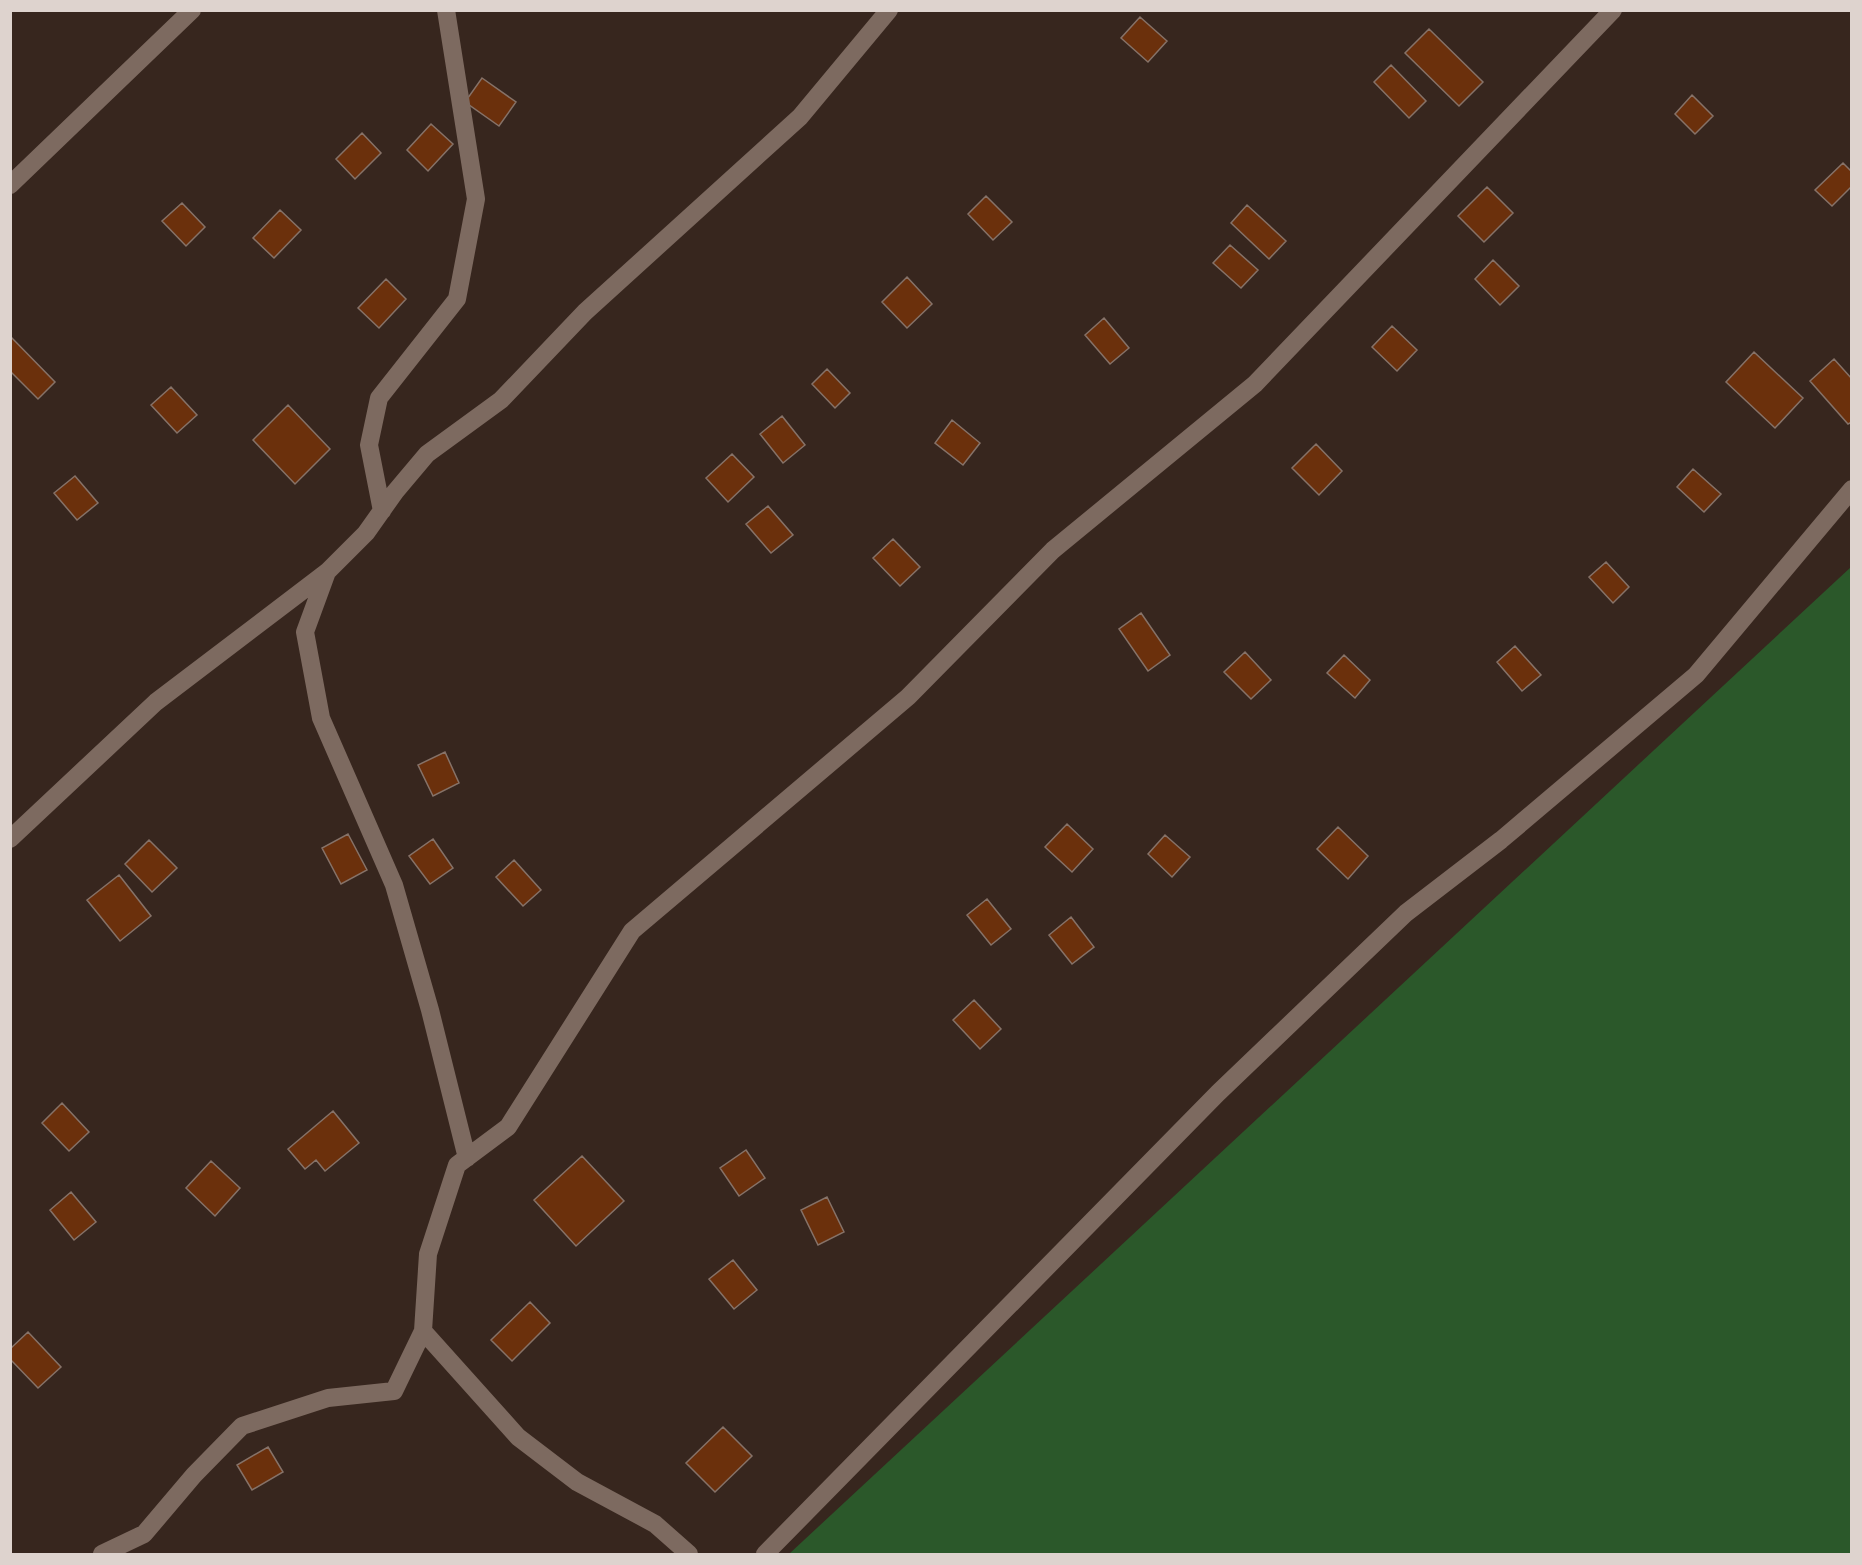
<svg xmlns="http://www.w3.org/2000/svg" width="1862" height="1565" font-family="Roboto,sans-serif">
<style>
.green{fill:#2b582a}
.building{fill:#6b300c;stroke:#867268;stroke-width:1.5}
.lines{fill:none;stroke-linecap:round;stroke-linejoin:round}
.minor{stroke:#7d6a60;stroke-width:18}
</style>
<rect width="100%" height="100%" fill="#37261e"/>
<path class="green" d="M1851,567V1554H789Z"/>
<path class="building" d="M1140,17L1167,41L1148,62L1121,38Z
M1429,29L1483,82L1459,106L1405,53Z
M1391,65L1426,101L1409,118L1374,82Z
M482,78L516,102L499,126L465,102Z
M1692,95L1713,116L1695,134L1675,114Z
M431,124L453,144L428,171L407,150Z
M362,133L381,153L355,179L336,159Z
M1843,163L1852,172V186L1832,206L1815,190Z
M1487,187L1513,213L1484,242L1458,216Z
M986,196L1012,222L993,240L968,214Z
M182,203L205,227L186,246L162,221Z
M1247,205L1286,241L1269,259L1231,223Z
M280,210L301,230L274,258L253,238Z
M1230,245L1258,270L1241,288L1213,263Z
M1493,260L1519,286L1500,305L1475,279Z
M907,277L932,304L907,328L882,302Z
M386,279L406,299L379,328L358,308Z
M1104,318L1129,348L1110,364L1085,335Z
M1392,326L1417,350L1397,371L1372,347Z
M10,336L55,382L38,399L10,371Z
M1754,352L1803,398L1775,428L1726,382Z
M1834,359L1852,379V422L1848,424L1810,381Z
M827,369L850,393L835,408L812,384Z
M171,387L197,415L177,433L151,405Z
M288,405L330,449L295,484L253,440Z
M782,416L805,445L783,463L760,434Z
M952,420L980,443L963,465L935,443Z
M1316,444L1342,471L1319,495L1292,468Z
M732,454L754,477L728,502L706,478Z
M1693,469L1721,494L1704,512L1677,487Z
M75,476L98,503L77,520L54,493Z
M768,506L793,535L771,553L746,524Z
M893,539L920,567L900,586L873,558Z
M1606,562L1629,587L1613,603L1589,577Z
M1141,613L1170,655L1148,671L1119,629Z
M1515,646L1541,675L1522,691L1497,662Z
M1245,652L1271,680L1251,699L1224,672Z
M1344,655L1370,680L1355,698L1327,673Z
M445,752L459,783L433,796L418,765Z
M1067,824L1093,849L1072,872L1045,847Z
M1338,827L1368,856L1348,879L1317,849Z
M348,834L367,870L341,884L322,848Z
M1165,835L1190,857L1172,877L1148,854Z
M433,839L453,868L430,884L409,856Z
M149,840L177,868L152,892L125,864Z
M514,860L541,890L523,906L496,877Z
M119,875L151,916L120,941L87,900Z
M987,899L1011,929L991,945L967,915Z
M1071,917L1094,947L1072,964L1049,935Z
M974,1000L1001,1029L980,1049L953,1020Z
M62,1103L89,1132L69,1151L42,1123Z
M333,1111L359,1143L325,1171L316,1160L305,1169L288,1149Z
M746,1150L765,1178L739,1196L720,1168Z
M582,1156L624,1201L576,1246L534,1200Z
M211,1161L240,1188L215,1216L186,1188Z
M71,1192L96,1222L74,1240L50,1210Z
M827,1197L844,1232L818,1245L801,1210Z
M733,1260L757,1290L734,1309L709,1279Z
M530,1302L550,1323L512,1361L491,1340Z
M28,1332L61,1367L38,1388L10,1359V1349Z
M723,1427L752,1456L715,1492L686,1463Z
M268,1447L283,1472L252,1490L237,1465Z"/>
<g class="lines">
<path class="minor" d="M10,185L192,10
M382,511L369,445L379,398L457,299L476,199L446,10
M327,572L305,632L321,718L394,885L430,1010L467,1158
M10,839L156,702L327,572L366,533L395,492L427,454L501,400L585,312L800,117L889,10
M423,1331L518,1437L577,1482L655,1524L689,1554
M102,1554L144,1534L194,1475L242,1426L328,1398L394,1391L423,1331L428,1254L457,1165L508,1127L632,931L908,697L1053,550L1255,384L1613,10
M765,1554L1218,1093L1406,913L1501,840L1696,675L1852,489"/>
</g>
<rect width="1862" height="1565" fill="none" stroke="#ded3ce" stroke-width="24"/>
</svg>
